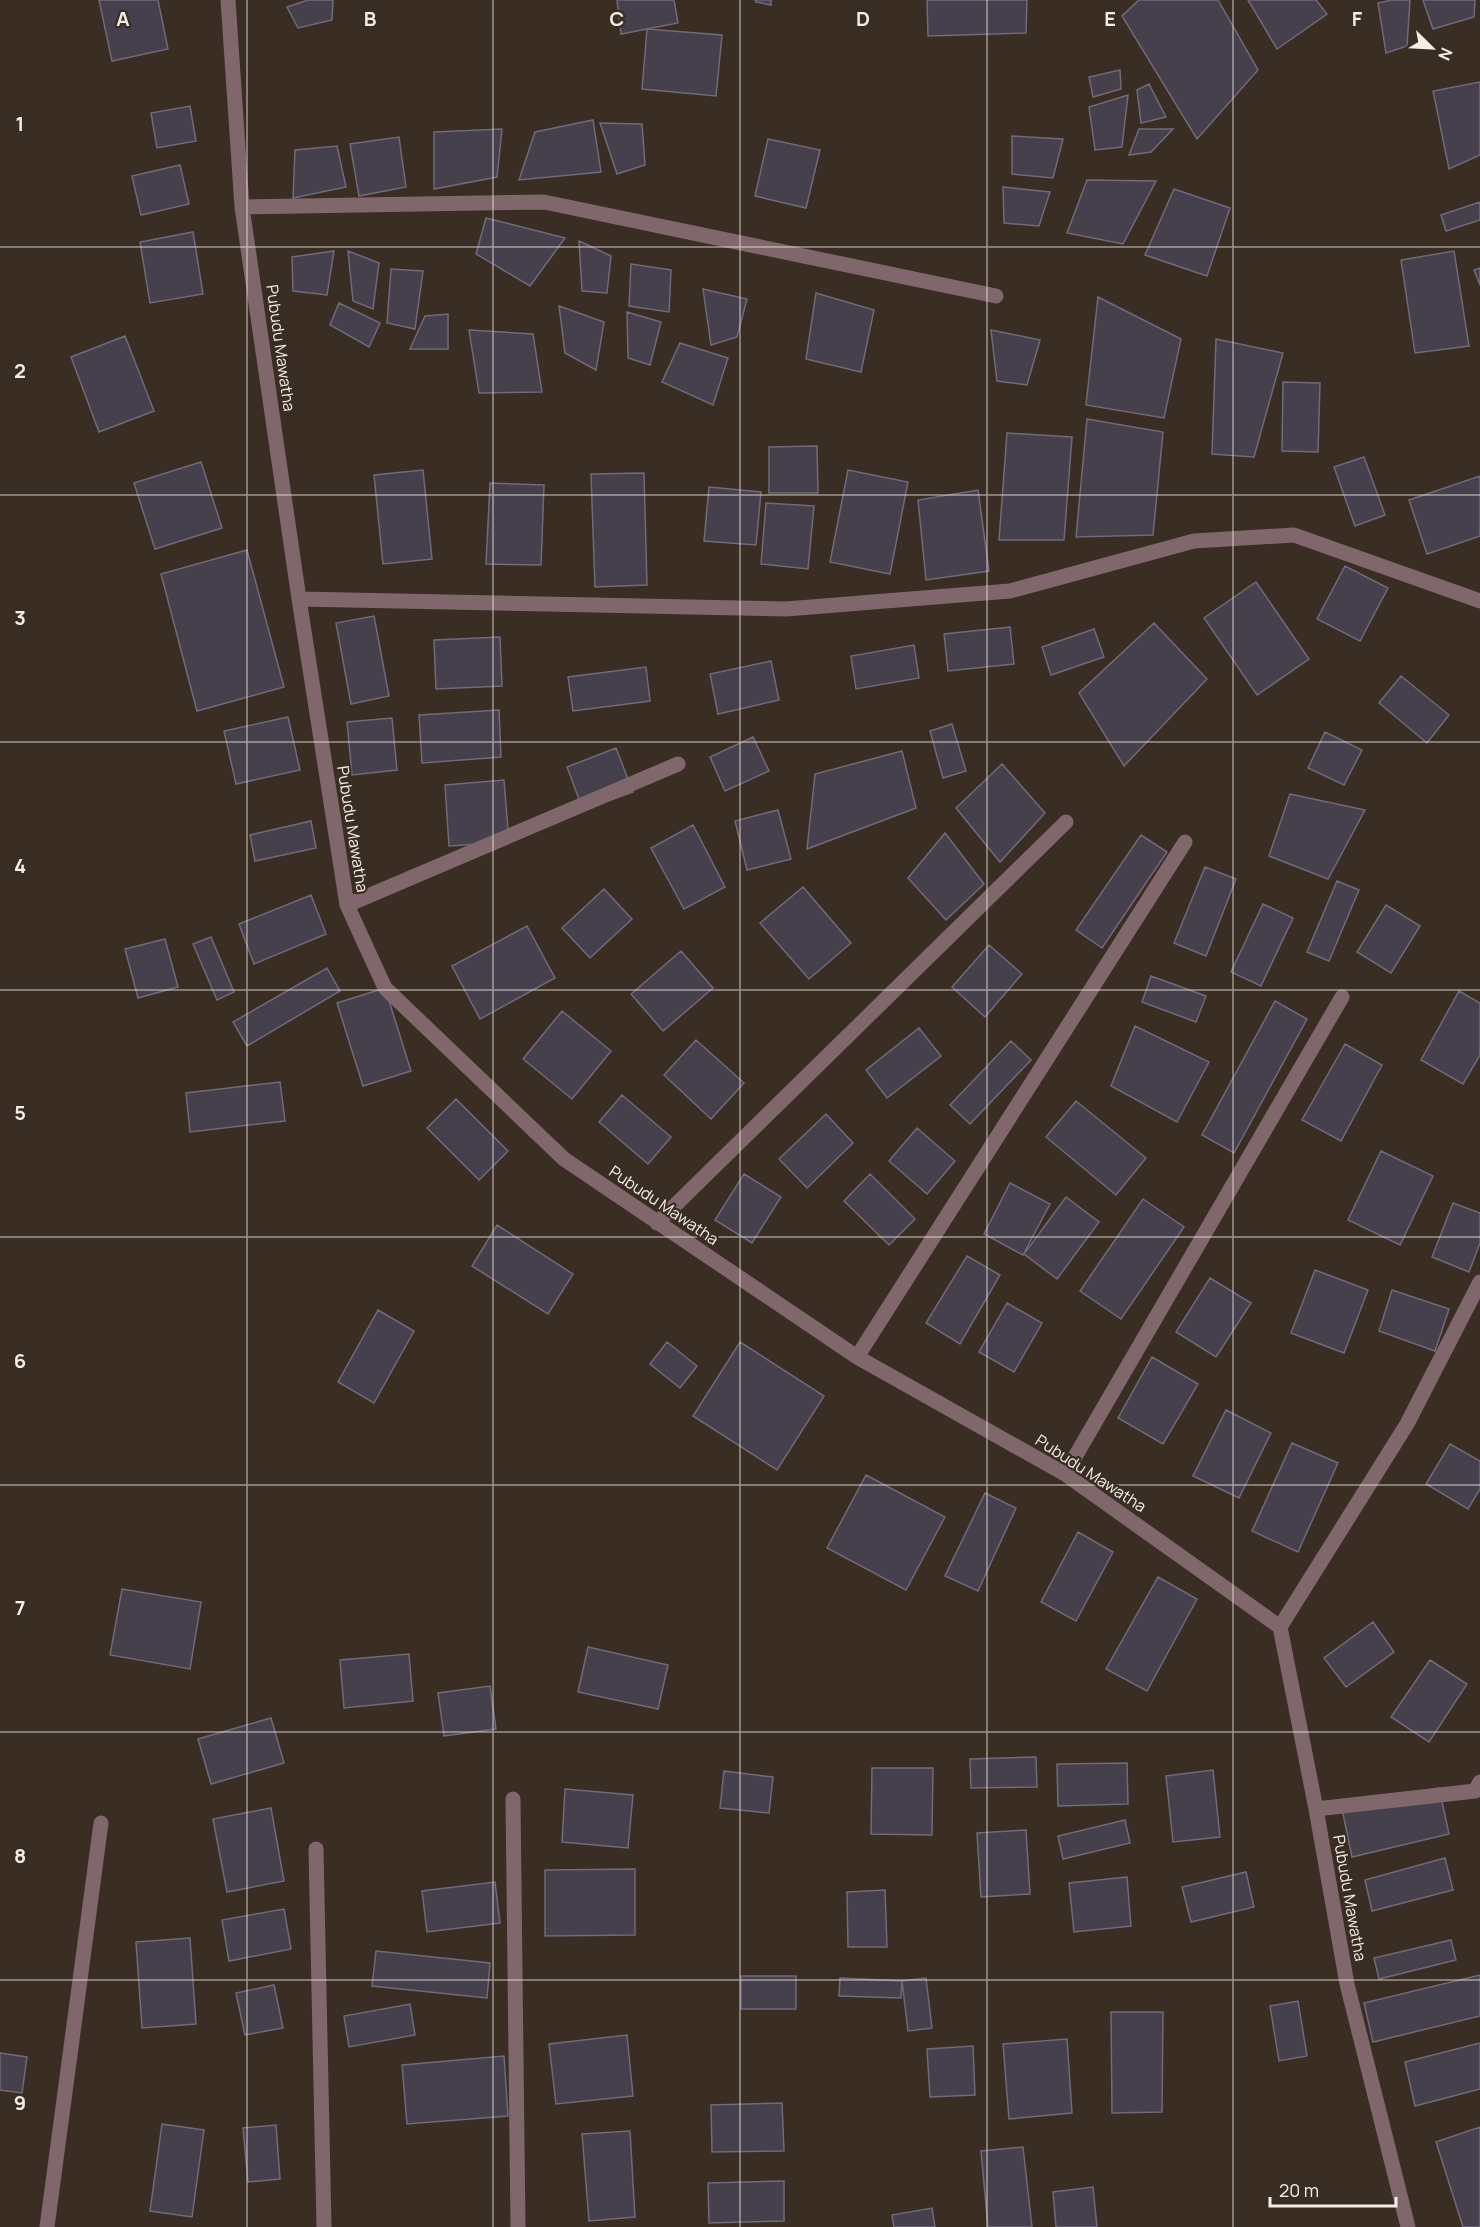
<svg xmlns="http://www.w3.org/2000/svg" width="1480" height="2227" font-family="Manrope,sans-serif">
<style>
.building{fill:#463f4c;stroke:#726a79;stroke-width:1.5}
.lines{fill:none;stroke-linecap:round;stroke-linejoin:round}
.street{stroke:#7f676b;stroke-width:15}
.grid{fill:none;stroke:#f5ede7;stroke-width:1.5;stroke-opacity:0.55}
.labels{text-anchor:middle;stroke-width:4.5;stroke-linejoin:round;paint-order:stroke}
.street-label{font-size:16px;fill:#f5ede7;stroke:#392d24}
.grid-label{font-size:20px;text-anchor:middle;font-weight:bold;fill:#f5ede7;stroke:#392d24;stroke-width:4.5;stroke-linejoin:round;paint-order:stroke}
</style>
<rect width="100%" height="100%" fill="#392d24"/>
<path class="building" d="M99,0H158L168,49L112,61Z
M308,0H333L332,20L298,28L287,7Z
M617,0H674L678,23L621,34Z
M755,0H771V5L756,2Z
M927,0H1027L1026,33L928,36Z
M1139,0H1218L1258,70L1197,139L1122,16Z
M1248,0H1316L1327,14L1277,49Z
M1392,0H1410L1407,46L1386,53L1378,3Z
M1423,0H1475L1474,17L1433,29Z
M647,29L722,35L716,96L642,89Z
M1120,70L1121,89L1093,97L1089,77Z
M1480,82V155L1449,169L1433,91Z
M1149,84L1166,117L1141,123L1137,90Z
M1128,95L1122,147L1095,150L1089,107Z
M190,106L196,141L157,148L151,113Z
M593,120L601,172L519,180L535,132Z
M600,123L642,124L645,165L617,174Z
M502,129L497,177L434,189V132Z
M1139,129H1173L1151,152L1129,155Z
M1012,136L1063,139L1053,178L1012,174Z
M399,137L406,187L359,196L350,144Z
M768,139L820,150L806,208L755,196Z
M337,146L346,187L293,198L295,150Z
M180,165L189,204L141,215L132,176Z
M1087,180L1156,181L1123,244L1067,233Z
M1003,187L1050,192L1039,226L1004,223Z
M1174,189L1230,208L1207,276L1145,255Z
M1480,202V220L1446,231L1441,215Z
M486,218L565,238L530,286L476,254Z
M193,232L203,294L150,303L140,242Z
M579,241L611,256L607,293L582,291Z
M334,251L327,295L293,291L292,257Z
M348,251L379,263L373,309L353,301Z
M1454,251L1469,346L1415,353L1401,260Z
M631,264L671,270L669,312L629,306Z
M1480,268V285L1474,270Z
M391,269L423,271L415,329L387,323Z
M703,289L747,299L737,337L711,345Z
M816,293L874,310L861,372L806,359Z
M1098,297L1181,339L1164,418L1086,405Z
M339,303L380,323L369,347L330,325Z
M559,306L604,322L596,370L565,353Z
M627,312L661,322L650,365L628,358Z
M448,314V349H410L425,316Z
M469,330L533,334L542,392L479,393Z
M991,330L1040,340L1027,385L997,381Z
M125,336L154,411L99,432L71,357Z
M1216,339L1283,353L1254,457L1212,454Z
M680,343L728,358L713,405L662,382Z
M1283,382L1320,383L1318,452L1282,451Z
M1087,419L1163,432L1153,535L1076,537Z
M1007,433L1072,437L1064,540H999Z
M817,446L818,493H769V447Z
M1364,457L1385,515L1355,526L1334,467Z
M201,462L222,528L155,549L134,483Z
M423,470L432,559L383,564L374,475Z
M848,470L908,482L890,574L830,562Z
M644,473L647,585L595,587L591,474Z
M1480,476V536L1427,554L1409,500Z
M490,483L544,485L541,565L486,564Z
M709,487L761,492L756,545L704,541Z
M978,490L989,571L926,580L918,500Z
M766,503L814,506L808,569L761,564Z
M247,550L284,687L197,711L161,574Z
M1345,566L1388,588L1360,641L1317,619Z
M1256,582L1309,659L1257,695L1204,618Z
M374,616L389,696L351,704L336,623Z
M1154,623L1207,679L1124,766L1079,693Z
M1010,627L1014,664L948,671L944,634Z
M1094,629L1104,657L1051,675L1042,647Z
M500,637L502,686L436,689L434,640Z
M914,645L919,678L856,689L851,656Z
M771,661L779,700L718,714L710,674Z
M646,667L650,701L573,711L568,677Z
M1401,676L1449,715L1427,743L1379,703Z
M499,710L501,757L422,763L419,715Z
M288,717L300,770L236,784L224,731Z
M392,718L397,770L352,775L347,722Z
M952,724L966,771L943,778L930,731Z
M1325,732L1362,750L1344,785L1308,768Z
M753,737L769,771L725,791L710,757Z
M616,748L633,792L583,810L567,767Z
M902,751L916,808L807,849L815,774Z
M1002,764L1045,813L1000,862L956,808Z
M504,780L509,842L449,846L445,785Z
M1290,794L1365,810L1328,879L1269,856Z
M778,810L791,859L747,870L735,821Z
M311,821L316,848L255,861L250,835Z
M693,825L725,887L684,909L651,848Z
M945,833L984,884L946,920L908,878Z
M1141,835L1167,852L1102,948L1076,930Z
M1205,867L1236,879L1206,956L1174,943Z
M1337,881L1359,890L1329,961L1307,952Z
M803,887L851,943L809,979L760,923Z
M604,889L632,919L590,958L562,928Z
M311,895L326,934L254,964L239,924Z
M1263,904L1293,918L1261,986L1231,972Z
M1386,905L1420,926L1391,973L1357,952Z
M527,926L555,978L480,1019L452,966Z
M211,937L234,992L217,1000L193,944Z
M165,939L178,987L138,998L125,949Z
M989,945L1022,974L985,1017L952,987Z
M681,951L713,988L663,1031L631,994Z
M327,968L340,991L247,1046L233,1022Z
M1151,976L1206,996L1196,1022L1142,1002Z
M385,988L411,1071L363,1086L337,1003Z
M1459,991L1480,1003V1055L1463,1084L1421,1060Z
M1275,1001L1307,1019L1234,1153L1202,1135Z
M562,1011L611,1051L572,1099L523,1059Z
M1135,1026L1209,1062L1177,1122L1111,1086Z
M919,1028L941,1056L887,1098L866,1070Z
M696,1040L744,1083L711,1119L664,1075Z
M1011,1041L1031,1060L970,1124L950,1105Z
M1345,1044L1382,1065L1341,1141L1302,1120Z
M280,1082L285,1121L190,1132L186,1093Z
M622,1095L671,1137L648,1164L599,1122Z
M456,1099L508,1151L479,1180L427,1128Z
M1076,1101L1146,1158L1116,1195L1046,1137Z
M826,1114L853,1143L807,1188L779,1159Z
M917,1128L955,1161L927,1194L889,1161Z
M1381,1151L1433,1176L1400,1245L1348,1220Z
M744,1174L781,1197L752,1243L715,1220Z
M870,1174L915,1219L889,1245L844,1201Z
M1010,1183L1050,1204L1023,1255L984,1234Z
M1066,1197L1099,1222L1057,1279L1024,1254Z
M1143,1199L1184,1227L1121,1319L1080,1291Z
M1453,1203L1480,1213V1243L1469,1272L1432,1257Z
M497,1225L573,1274L548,1314L472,1266Z
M967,1256L1000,1275L960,1344L926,1323Z
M1315,1270L1368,1290L1344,1353L1291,1333Z
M1210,1278L1251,1303L1216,1357L1176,1332Z
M1392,1290L1449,1309L1435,1351L1379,1331Z
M1007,1303L1042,1323L1014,1372L979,1352Z
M378,1310L414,1331L374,1403L338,1382Z
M667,1342L697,1366L680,1388L650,1364Z
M740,1342L824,1396L777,1470L693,1416Z
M1152,1357L1198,1384L1163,1444L1118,1418Z
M1226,1410L1271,1433L1239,1498L1193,1476Z
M1292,1443L1338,1463L1298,1552L1252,1531Z
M1450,1444L1480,1461V1489L1468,1509L1426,1484Z
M866,1475L945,1517L906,1590L827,1548Z
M985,1493L1016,1508L978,1591L945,1576Z
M1078,1532L1113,1552L1076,1621L1041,1602Z
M1158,1577L1197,1599L1147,1691L1106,1669Z
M122,1589L201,1602L190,1669L110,1655Z
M1373,1622L1394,1652L1346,1687L1324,1658Z
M588,1647L668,1665L658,1709L578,1692Z
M409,1654L413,1701L344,1708L340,1660Z
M1430,1660L1467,1684L1429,1742L1391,1717Z
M490,1686L496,1729L444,1736L438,1693Z
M271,1718L284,1763L211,1784L198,1739Z
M1036,1757L1037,1787L971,1788L970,1759Z
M1127,1763L1128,1804L1058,1806L1057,1764Z
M872,1768H933L932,1835L871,1834Z
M1213,1770L1220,1837L1173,1842L1166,1776Z
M724,1771L773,1777L769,1813L720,1808Z
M1439,1788L1449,1834L1352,1857L1342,1809Z
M565,1789L633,1795L628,1848L562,1842Z
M271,1808L284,1881L227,1892L213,1819Z
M1125,1820L1130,1843L1063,1859L1058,1836Z
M1026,1830L1030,1894L981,1897L977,1833Z
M1445,1858L1453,1890L1372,1911L1365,1880Z
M635,1869V1935L545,1936V1870Z
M1246,1872L1254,1907L1191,1922L1182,1887Z
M1127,1877L1131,1926L1074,1932L1069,1883Z
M495,1882L500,1923L427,1932L422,1891Z
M885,1890L887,1947H848L847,1892Z
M284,1909L291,1949L229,1961L222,1920Z
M190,1938L196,2024L142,2028L136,1942Z
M1451,1940L1456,1960L1379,1979L1374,1958Z
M376,1951L490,1963L487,1998L372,1986Z
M1480,1975V2016L1373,2042L1364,2003Z
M741,1976H796V2009H741Z
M840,1978L902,1981L901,1998L839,1996Z
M926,1978L932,2028L908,2031L902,1981Z
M274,1985L283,2028L245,2035L236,1993Z
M1298,2001L1307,2056L1279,2061L1270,2006Z
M410,2004L415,2035L349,2047L344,2016Z
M1111,2012H1163L1162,2112L1112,2113Z
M627,2035L633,2096L556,2104L549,2044Z
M1067,2039L1072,2113L1009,2119L1003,2044Z
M1480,2043V2089L1415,2106L1405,2062Z
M973,2046L975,2095L930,2097L927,2049Z
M0,2053L27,2057L22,2093L0,2090Z
M504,2056L508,2116L407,2124L402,2065Z
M782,2103L784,2151L712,2152L711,2105Z
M162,2124L204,2130L192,2217L150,2211Z
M276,2125L280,2179L248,2182L243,2128Z
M1480,2127V2227H1463L1436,2142Z
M630,2131L635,2217L589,2221L582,2134Z
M1023,2147L1032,2227H988L981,2151Z
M784,2181V2221L709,2223L708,2183Z
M1093,2187L1097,2227H1056L1053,2192Z
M932,2208L935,2227H894L892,2215Z"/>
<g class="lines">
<path class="street" d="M228,0L242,207L299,599L347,905L385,988L564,1159L857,1357L1065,1474L1280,1627L1316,1809L1347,1984L1408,2227
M242,207L544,202L996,296
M299,599L786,609L1010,591L1194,541L1294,535L1480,601
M347,905L678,764
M657,1223L1066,822
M857,1357L1185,842
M1065,1474L1342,997
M1280,1627L1407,1424L1480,1282
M513,1799L518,2227
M1316,1809L1475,1791L1480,1782
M316,1849L324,2227
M47,2227L101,1823"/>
</g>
<path class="grid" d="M247,0V2227M493,0V2227M740,0V2227M987,0V2227M1233,0V2227M0,247H1480M0,495H1480M0,742H1480M0,990H1480M0,1237H1480M0,1485H1480M0,1732H1480M0,1980H1480"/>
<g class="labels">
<g class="street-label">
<text transform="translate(281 348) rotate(82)" y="6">Pubudu Mawatha</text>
<text transform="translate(353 829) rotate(81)" y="6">Pubudu Mawatha</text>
<text transform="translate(664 1205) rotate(34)" y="6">Pubudu Mawatha</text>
<text transform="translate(1091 1473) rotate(33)" y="6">Pubudu Mawatha</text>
<text transform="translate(1350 1898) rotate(80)" y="6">Pubudu Mawatha</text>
</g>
</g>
<g class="grid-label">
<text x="123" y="26">A</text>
<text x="370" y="26">B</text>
<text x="617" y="26">C</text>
<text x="863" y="26">D</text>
<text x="1110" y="26">E</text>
<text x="1357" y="26">F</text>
<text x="20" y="131">1</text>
<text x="20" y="378">2</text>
<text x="20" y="625">3</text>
<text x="20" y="873">4</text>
<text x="20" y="1120">5</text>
<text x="20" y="1368">6</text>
<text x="20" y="1615">7</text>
<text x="20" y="1863">8</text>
<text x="20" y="2110">9</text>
</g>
<g transform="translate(1432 48) rotate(114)" stroke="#392d24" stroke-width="4.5" paint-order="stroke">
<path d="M0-4.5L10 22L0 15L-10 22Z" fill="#f5ede7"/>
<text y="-9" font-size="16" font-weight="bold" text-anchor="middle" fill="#f5ede7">N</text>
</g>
<path d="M1270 2197v9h126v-9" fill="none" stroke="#f5ede7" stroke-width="3"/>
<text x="1279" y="2197" font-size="18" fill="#f5ede7" stroke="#392d24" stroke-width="4.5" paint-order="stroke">20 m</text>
</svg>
